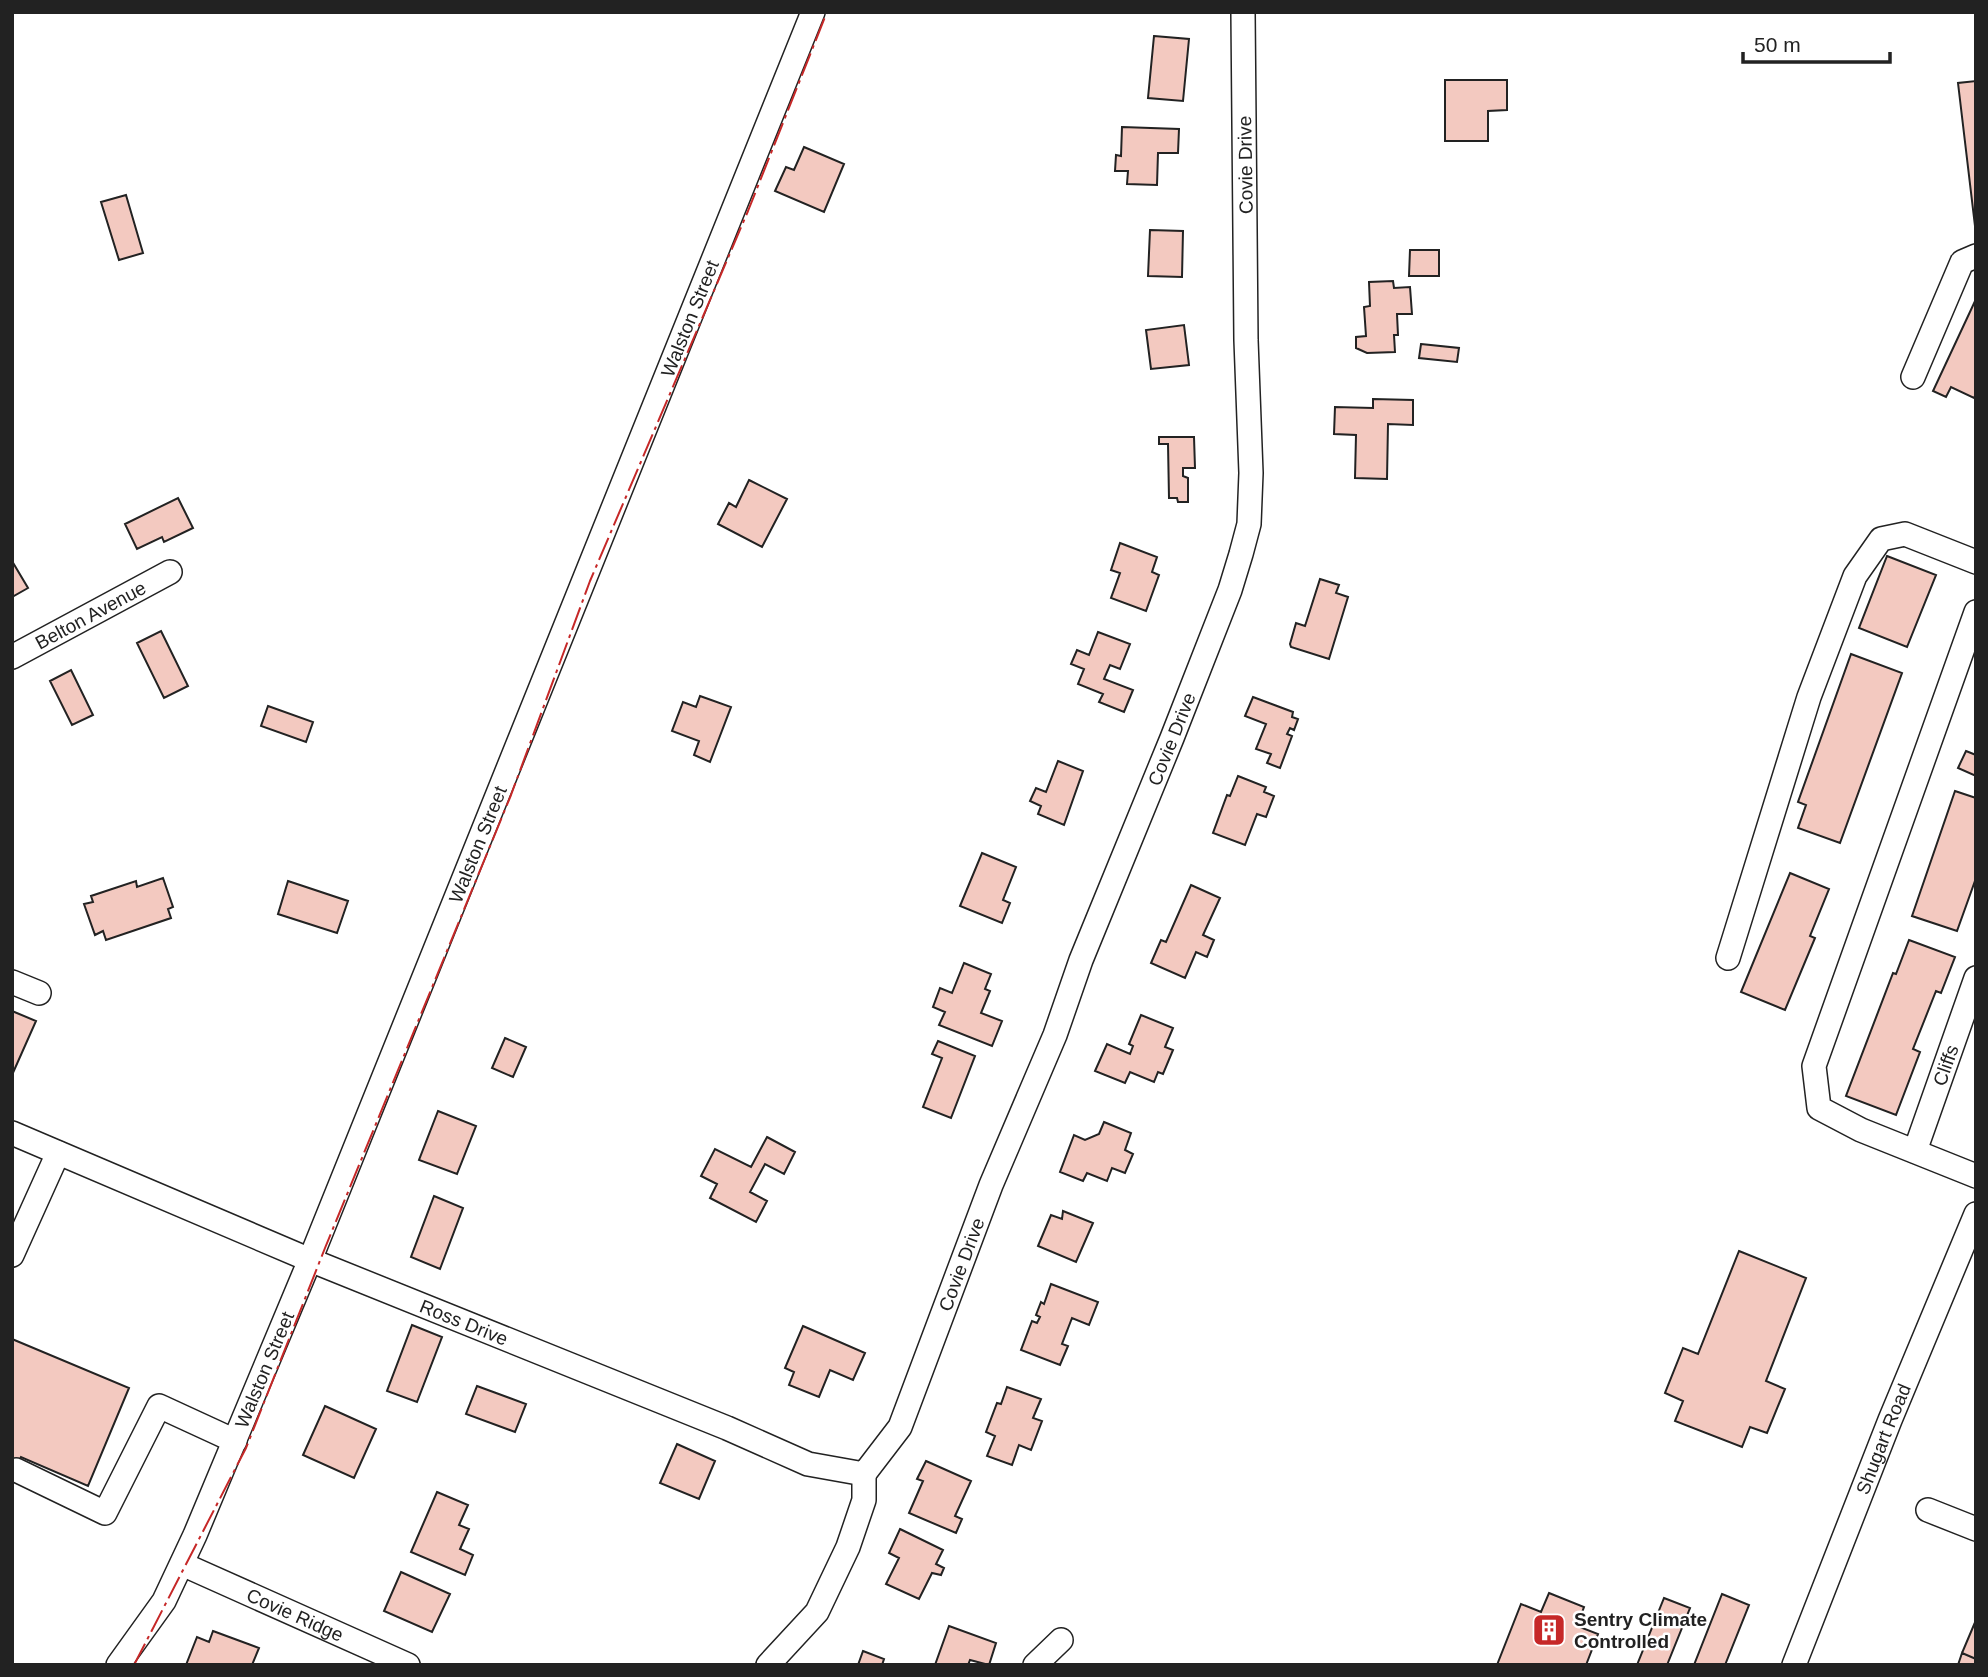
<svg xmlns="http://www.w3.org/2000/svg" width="1988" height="1677" font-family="Arial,sans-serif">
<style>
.building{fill:#f3c9c0;stroke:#222;stroke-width:2}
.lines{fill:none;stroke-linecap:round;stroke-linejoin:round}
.minor-casing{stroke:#222;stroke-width:26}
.minor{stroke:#fff;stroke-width:23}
.power{stroke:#c62828;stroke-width:2;stroke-dasharray:24 5 3.5 5;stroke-linecap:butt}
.labels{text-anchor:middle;stroke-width:5;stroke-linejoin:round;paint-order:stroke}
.street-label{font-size:19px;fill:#222;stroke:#fff}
.poi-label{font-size:19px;font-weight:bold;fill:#222;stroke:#fff;text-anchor:start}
</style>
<rect width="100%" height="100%" fill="#fff"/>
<path class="building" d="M1154,36L1189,39L1183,101L1148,98Z
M1445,80H1507V110L1488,111V141H1445Z
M1976,81V226H1975L1958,83Z
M1122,127L1179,129L1178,153H1158L1157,185L1127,184L1128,171H1115L1116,155L1121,156Z
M804,147L844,164L824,212L775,191L786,167L794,170Z
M126,195L143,253L119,260L101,202Z
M1150,230L1183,231L1182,277L1148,276Z
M1410,250H1439V276H1409Z
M1393,281L1394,288L1410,287L1412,314H1397L1398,335H1394L1395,352L1367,353L1356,348V337L1366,336L1364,307L1370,306L1369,282Z
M1976,299V394L1974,398L1951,387L1946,397L1933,391Z
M1184,325L1189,365L1151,369L1146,330Z
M1421,344L1459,348L1457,362L1419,358Z
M1373,399L1413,400V425L1388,424L1387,479L1355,478L1356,435L1334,434L1335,407L1373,408Z
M1159,437H1194L1195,468H1183V476L1188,478V502H1178L1177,498H1169L1168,444H1159Z
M749,480L787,499L762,547L718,524L729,503L736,507Z
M178,498L193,528L164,542L162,537L137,549L125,524Z
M1120,543L1157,557L1152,572L1159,575L1146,611L1111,598L1120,573L1111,570Z
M1887,556L1936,575L1907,647L1859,628Z
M12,561L28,588L12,597Z
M1320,579L1339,585L1336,593L1348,597L1329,659L1291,647L1290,644L1296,623L1305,626Z
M161,631L188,686L164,698L137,643Z
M1098,632L1130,644L1120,669L1110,665L1104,679L1133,690L1124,712L1099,702L1103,694L1078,684L1084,669L1071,664L1077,650L1089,655Z
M1851,654L1902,673L1840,843L1798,828L1806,805L1798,802Z
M71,670L93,715L72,725L50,681Z
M700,696L731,707L710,762L694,755L699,741L672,731L683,702L696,707Z
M1253,697L1293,712L1292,717L1298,719L1294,730L1290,728L1287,734L1292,736L1280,768L1267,763L1271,754L1256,749L1266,724L1245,716Z
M268,706L313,722L306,742L261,726Z
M1966,751L1976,755V776L1958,768Z
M1058,761L1083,771L1064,825L1038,814L1041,806L1030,801L1036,788L1046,792Z
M1238,776L1266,787L1264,792L1274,796L1266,817L1257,814L1245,845L1213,833L1227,795L1230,796Z
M1955,791L1976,798V878L1957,931L1912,916Z
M982,853L1016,867L1003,900L1010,903L1002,923L960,906Z
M1790,873L1829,889L1810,936L1815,938L1785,1010L1741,992Z
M163,878L173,907L168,909L171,918L106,940L103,931L95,935L84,904L93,902L91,896L136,881L137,887Z
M288,881L348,901L337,933L278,914Z
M1191,885L1220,898L1203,935L1214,940L1207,957L1196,952L1185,978L1151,963L1161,940L1166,942Z
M1909,940L1955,957L1941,993L1936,991L1913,1049L1920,1052L1896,1115L1846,1096L1893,973L1896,974Z
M964,963L991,974L985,989L990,991L981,1013L1002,1021L992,1046L939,1025L945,1012L933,1007L940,988L952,993Z
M12,1011L36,1021L12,1075Z
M1141,1015L1173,1028L1165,1047L1173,1050L1163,1074L1158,1072L1154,1082L1130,1072L1125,1083L1095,1071L1107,1044L1130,1054L1133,1046L1129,1044Z
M505,1038L526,1047L513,1077L492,1068Z
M938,1041L975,1056L951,1118L923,1107L942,1058L932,1054Z
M438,1111L476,1126L457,1174L419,1160Z
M1104,1122L1131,1133L1125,1150L1133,1154L1125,1173L1112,1168L1107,1181L1087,1173L1083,1181L1060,1172L1074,1135L1085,1140L1099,1134Z
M767,1137L795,1152L784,1174L765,1164L750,1192L767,1201L756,1222L710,1198L717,1184L701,1176L715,1149L751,1167Z
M434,1196L463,1208L440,1269L411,1257Z
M1063,1211L1093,1223L1076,1262L1038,1246L1051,1215L1062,1219Z
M1739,1251L1806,1278L1766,1381L1785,1389L1767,1433L1750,1427L1742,1447L1675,1421L1683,1401L1665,1393L1683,1348L1698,1354Z
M1051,1284L1098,1302L1089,1325L1072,1318L1062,1344L1068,1346L1060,1365L1021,1350L1032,1321L1037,1323L1040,1317L1036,1315L1041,1302L1044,1304Z
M412,1325L442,1337L417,1402L387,1391Z
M803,1326L865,1353L853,1380L830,1370L819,1397L789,1385L794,1372L785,1368Z
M12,1339L129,1388L88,1486L21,1457L12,1478Z
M477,1386L526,1404L515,1432L466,1414Z
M1007,1387L1041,1399L1033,1418L1042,1421L1031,1450L1019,1445L1012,1465L987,1456L995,1436L986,1432L997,1403L1001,1404Z
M325,1406L376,1429L354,1478L303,1455Z
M677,1444L715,1461L699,1499L660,1483Z
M926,1461L971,1481L955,1516L962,1519L956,1533L909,1513L923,1481L917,1479Z
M437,1492L468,1505L459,1525L469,1529L460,1549L473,1555L465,1575L411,1552Z
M900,1529L943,1550L936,1564L944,1568L941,1575L932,1573L919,1599L886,1584L899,1558L889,1553Z
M401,1572L450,1594L432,1632L384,1611Z
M1549,1593L1584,1607L1577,1626L1598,1634L1586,1665H1497L1521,1604L1541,1612Z
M1722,1594L1749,1605L1725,1665H1694Z
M1664,1598L1690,1608L1667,1665H1637Z
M1976,1620V1659L1962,1653Z
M949,1626L996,1643L989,1665L970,1660L968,1665H935Z
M213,1631L259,1648L252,1665H186L197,1637L209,1642Z
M863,1651L884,1659L882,1665H858Z
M1962,1653L1976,1659V1665H1958Z"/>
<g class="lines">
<defs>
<g id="minor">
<path d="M1913,377L1962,262L1976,256"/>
<path d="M1976,612L1814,1066L1819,1108L1861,1130L1976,1176"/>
<path id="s1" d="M12,657L170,572"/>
<path d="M1728,958L1809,697L1855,576L1881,539L1905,534L1976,562"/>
<path d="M12,982L39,993"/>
<path id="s2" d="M12,1133L310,1260L727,1428L808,1464L864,1474L900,1427L991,1185L1055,1035L1081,960L1172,738L1230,590L1241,554L1249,524L1251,473L1246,340L1243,12"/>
<path id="s3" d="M1915,1151L1976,978"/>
<path d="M12,1255L58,1153"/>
<path d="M16,1470L105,1513L159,1406L235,1441"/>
<path d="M1928,1510L1976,1529"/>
<path id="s4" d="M182,1564L408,1665"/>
<path id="s5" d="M118,1665L164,1601L195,1535L310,1260L813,12"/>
<path d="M768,1665L817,1612L848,1547L864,1500V1474"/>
<path d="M1035,1665L1061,1640"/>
<path id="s6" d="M1794,1665L1890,1420L1976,1214"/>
</g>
</defs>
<use href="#minor" class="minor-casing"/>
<use href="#minor" class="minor"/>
<path class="power" d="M134,1665L246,1448L325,1248L511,795L590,581L748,211L827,12"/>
</g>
<defs>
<symbol id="building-square" viewBox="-11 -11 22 22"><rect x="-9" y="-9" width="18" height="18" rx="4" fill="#c62828" stroke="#fff"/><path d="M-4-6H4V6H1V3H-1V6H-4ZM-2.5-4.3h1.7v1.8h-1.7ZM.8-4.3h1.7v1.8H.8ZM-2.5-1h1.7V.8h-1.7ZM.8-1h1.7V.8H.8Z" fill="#fff"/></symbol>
</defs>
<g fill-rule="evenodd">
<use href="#building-square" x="1530" y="1611" width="38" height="38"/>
</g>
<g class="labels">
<g class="street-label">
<text transform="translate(1245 165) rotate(-91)" y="7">Covie Drive</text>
<text dy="7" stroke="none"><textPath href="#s5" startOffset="1465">Walston Street</textPath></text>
<text dy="7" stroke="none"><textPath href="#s1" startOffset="89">Belton Avenue</textPath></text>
<text dy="7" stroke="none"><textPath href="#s2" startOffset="1718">Covie Drive</textPath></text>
<text dy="7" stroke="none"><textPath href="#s5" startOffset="898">Walston Street</textPath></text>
<text dy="7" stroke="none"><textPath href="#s3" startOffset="91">Cliffs</textPath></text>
<text dy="7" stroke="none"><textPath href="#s2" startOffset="1152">Covie Drive</textPath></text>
<text dy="7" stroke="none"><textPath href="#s2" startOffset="490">Ross Drive</textPath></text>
<text dy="7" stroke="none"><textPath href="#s5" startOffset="331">Walston Street</textPath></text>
<text dy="7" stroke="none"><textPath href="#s6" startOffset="243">Shugart Road</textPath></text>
<text dy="7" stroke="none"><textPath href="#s4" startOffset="124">Covie Ridge</textPath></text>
</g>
<g class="poi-label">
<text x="1574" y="1626">Sentry Climate<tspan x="1574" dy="22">Controlled</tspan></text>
</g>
</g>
<rect width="1988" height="1677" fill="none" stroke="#222222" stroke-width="28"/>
<path d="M1743 52v10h147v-10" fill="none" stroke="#222222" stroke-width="3.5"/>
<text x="1754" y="52" font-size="21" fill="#222222" stroke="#ffffff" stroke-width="5" paint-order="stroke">50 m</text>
</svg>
